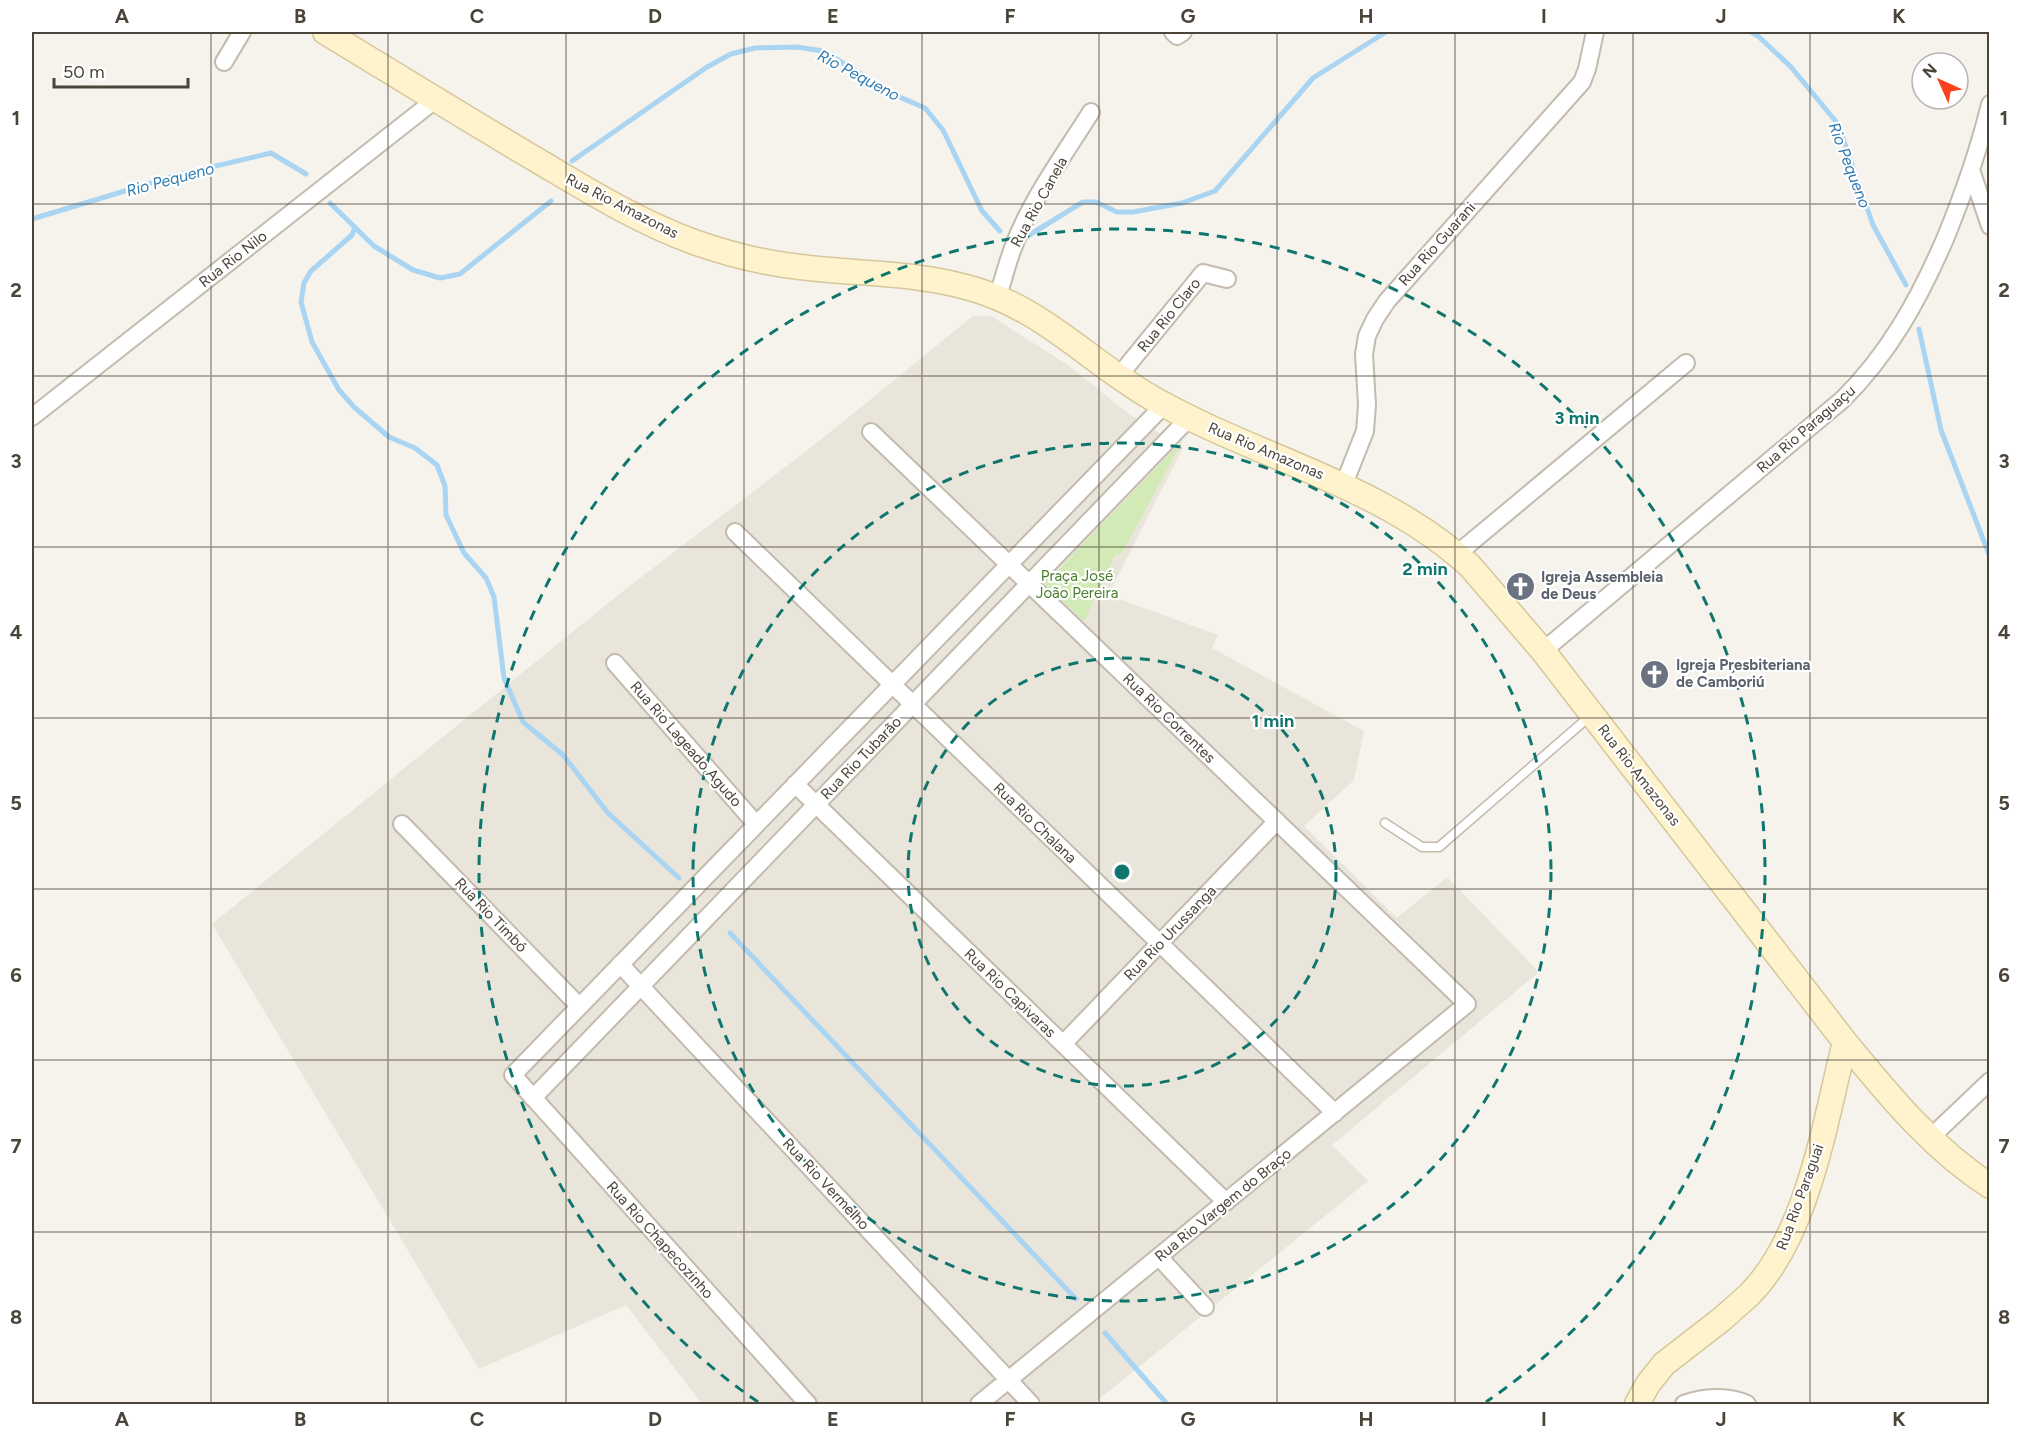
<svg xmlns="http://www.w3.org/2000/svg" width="2021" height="1436" font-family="Figtree,sans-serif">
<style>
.residential{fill:#eae5da}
.green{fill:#d2eab5}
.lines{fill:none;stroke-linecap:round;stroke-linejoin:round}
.stream{stroke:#a9d4f2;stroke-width:5}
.lane-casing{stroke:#c2bbae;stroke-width:11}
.street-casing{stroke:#c2bbae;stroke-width:20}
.secondary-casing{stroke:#d6c79b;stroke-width:27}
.lane{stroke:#fff;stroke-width:8}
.street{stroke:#fff;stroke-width:16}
.secondary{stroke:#fff3cd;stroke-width:24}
.grid{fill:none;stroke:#4b4439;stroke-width:1.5;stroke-opacity:0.55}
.ring{fill:none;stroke:#0f766e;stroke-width:3;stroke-dasharray:10 8}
.labels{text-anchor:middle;stroke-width:4.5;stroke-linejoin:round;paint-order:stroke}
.street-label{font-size:15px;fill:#4b4439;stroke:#fff}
.park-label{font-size:15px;fill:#4a7f2a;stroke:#fff}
.worship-label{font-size:15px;font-weight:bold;fill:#5b616d;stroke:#fff;text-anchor:start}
.water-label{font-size:16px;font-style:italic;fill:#2e7ab2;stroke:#fff}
.centre{fill:#0f766e;stroke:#fff;stroke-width:3}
.ring-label{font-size:18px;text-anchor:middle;font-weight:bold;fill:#0f766e;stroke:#fff;stroke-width:4.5;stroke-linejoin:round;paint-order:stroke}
.neatline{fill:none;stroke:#4b4439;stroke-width:2}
.grid-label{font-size:20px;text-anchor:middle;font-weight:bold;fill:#4b4439}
</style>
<rect width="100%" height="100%" fill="#f6f3ec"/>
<path class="residential" d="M973,316H991L1068,365L1129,414L1183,448L1108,595L1218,635L1212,648L1364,731L1354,780L1304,826L1397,918L1447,877L1539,972L1332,1145L1368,1181L1093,1404H702L626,1305L479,1369L212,924L627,588L818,442Z"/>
<path class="green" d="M1183,440L1122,553L1115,555L1084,621L1045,584Z"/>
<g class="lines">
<path class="stream" d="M1751,32L1758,36L1791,67L1838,124L1873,225L1906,285
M572,161L707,67L731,54L755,48L797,47L823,51L895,95L925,108L943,130L982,211L1000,231
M330,203L374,246L413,270L440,278L460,274L551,201
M32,219L178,175L271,153L306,174
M355,227L352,235L311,271L304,283L301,302L312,342L339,390L354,407L389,437L415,448L437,465L445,486L446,515L464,553L486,578L494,597L504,678L523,722L563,755L608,813L679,878
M1026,237L1083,202H1096L1117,212H1133L1182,203L1215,191L1313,78L1386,32
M1919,329L1941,430L1990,557
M730,933L1076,1299
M1105,1333L1167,1404"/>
<defs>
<path id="lane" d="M1385,823L1422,847H1439L1590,716"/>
<path id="street" d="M1173,32L1177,36L1183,32
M224,62L242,32
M1971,170L1990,226
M998,296C1003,280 1007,264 1013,248C1030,201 1064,155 1091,112
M1118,377L1203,273L1227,279
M32,417L435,100
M871,432L1467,1004L979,1404
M1344,484L1365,431L1367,405L1364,354L1367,336L1375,319L1387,301L1582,82L1587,69L1595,32
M735,532L1335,1113
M1457,554L1686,363
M1543,651L1842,400C1889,354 1919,299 1945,239C1963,195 1979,150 1990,104
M615,663L756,824
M795,784L1226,1202
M402,824L579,1006
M620,964L1031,1404
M1063,1044L1277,821
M533,1098L1189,418
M1930,1138L1990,1081
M1159,1257L1205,1307
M808,1404L513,1075L1164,405
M1684,1404C1703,1397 1728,1395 1747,1404"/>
<path id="secondary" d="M325,32C396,75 467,119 540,162C589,191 639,222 694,242C728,254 764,263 800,267C855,274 912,272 966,287C1043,307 1086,360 1152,398C1257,458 1379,483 1470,566L1543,651L1845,1042C1888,1094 1931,1148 1990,1186
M1637,1404L1648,1384L1664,1364L1722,1319L1749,1295C1808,1236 1825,1121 1845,1042"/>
</defs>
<use href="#lane" class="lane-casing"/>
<use href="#street" class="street-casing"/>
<use href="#secondary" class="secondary-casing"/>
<use href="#lane" class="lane"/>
<use href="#street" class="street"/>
<use href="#secondary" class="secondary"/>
</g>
<path class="grid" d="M211,32V1404M388,32V1404M566,32V1404M744,32V1404M922,32V1404M1099,32V1404M1277,32V1404M1455,32V1404M1633,32V1404M1810,32V1404M32,204H1990M32,376H1990M32,547H1990M32,718H1990M32,889H1990M32,1060H1990M32,1232H1990"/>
<g class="ring">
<circle cx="1122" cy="872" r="214"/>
<circle cx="1122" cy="872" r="429"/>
<path d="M758 1402A643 643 0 1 1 1486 1402"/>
</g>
<defs>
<symbol id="church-disc" viewBox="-11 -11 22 22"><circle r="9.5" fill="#6b7280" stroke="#fff"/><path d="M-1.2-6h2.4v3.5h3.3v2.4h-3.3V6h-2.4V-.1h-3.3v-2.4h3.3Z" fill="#fff"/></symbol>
</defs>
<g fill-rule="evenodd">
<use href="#church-disc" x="1504" y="570" width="33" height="33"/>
<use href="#church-disc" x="1638" y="658" width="33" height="33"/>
</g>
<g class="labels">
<g class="street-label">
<text transform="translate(1039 202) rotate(-61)" y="5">Rua Rio Canela</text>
<text transform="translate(622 206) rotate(27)" y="5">Rua Rio Amazonas</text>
<text transform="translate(1437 244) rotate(-48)" y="5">Rua Rio Guarani</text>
<text transform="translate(233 259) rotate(-38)" y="5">Rua Rio Nilo</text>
<text transform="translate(1169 315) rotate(-51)" y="5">Rua Rio Claro</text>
<text transform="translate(1806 429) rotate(-41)" y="5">Rua Rio Paraguaçu</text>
<text transform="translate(1266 451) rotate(23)" y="5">Rua Rio Amazonas</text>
<text transform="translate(1169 718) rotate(44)" y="5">Rua Rio Correntes</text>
<text transform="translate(686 744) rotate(49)" y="5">Rua Rio Lageado Agudo</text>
<text transform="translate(861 758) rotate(-46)" y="5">Rua Rio Tubarão</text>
<text transform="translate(1639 775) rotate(52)" y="5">Rua Rio Amazonas</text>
<text transform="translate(1035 823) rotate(44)" y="5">Rua Rio Chalana</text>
<text transform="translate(491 915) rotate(46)" y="5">Rua Rio Timbó</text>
<text transform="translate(1170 933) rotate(-46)" y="5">Rua Rio Urussanga</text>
<text transform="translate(1010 993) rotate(44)" y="5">Rua Rio Capivaras</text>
<text transform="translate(826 1184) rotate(47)" y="5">Rua Rio Vermelho</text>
<text transform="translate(1800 1197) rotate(-70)" y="5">Rua Rio Paraguai</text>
<text transform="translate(1223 1205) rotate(-39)" y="5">Rua Rio Vargem do Braço</text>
<text transform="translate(660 1240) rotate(48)" y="5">Rua Rio Chapecozinho</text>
</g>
<g class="park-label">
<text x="1077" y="581">Praça José<tspan x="1077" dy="17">João Pereira</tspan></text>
</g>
<g class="worship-label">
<text x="1541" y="582">Igreja Assembleia<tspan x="1541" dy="17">de Deus</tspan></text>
<text x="1676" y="670">Igreja Presbiteriana<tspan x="1676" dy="17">de Camboriú</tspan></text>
</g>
<g class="water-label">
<text transform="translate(859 75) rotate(28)" y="6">Rio Pequeno</text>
<text transform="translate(1850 165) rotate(69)" y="6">Rio Pequeno</text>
<text transform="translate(170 179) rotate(-15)" y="6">Rio Pequeno</text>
</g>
</g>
<circle cx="1122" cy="872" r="9" class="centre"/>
<g class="ring-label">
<text x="1577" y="424">3 min</text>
<text x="1425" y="575">2 min</text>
<text x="1273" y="727">1 min</text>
</g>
<rect width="2021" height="1436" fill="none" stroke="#ffffff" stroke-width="66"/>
<g transform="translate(1940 81) rotate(315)"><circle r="28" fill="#ffffff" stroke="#b7b4b0" stroke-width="1.5"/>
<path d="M0-4.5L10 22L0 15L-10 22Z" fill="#fc3f1d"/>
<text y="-9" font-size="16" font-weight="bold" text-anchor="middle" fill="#4b4439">N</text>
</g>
<path d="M54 78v9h134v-9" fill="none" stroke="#4b4439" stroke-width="3"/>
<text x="63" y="78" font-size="18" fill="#4b4439" stroke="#ffffff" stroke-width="4.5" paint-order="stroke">50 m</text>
<rect x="33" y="33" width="1955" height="1370" class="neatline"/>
<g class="grid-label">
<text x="122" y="23">A</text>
<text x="300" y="23">B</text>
<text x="477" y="23">C</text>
<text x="655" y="23">D</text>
<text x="833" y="23">E</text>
<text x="1010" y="23">F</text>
<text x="1188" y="23">G</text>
<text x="1366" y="23">H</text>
<text x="1544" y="23">I</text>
<text x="1721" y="23">J</text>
<text x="1899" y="23">K</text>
<text x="16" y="125">1</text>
<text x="2004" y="125">1</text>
<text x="16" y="297">2</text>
<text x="2004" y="297">2</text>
<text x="16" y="468">3</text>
<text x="2004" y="468">3</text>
<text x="16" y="639">4</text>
<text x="2004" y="639">4</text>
<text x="16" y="810">5</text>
<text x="2004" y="810">5</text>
<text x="16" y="982">6</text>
<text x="2004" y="982">6</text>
<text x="16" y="1153">7</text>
<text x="2004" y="1153">7</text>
<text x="16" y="1324">8</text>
<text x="2004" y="1324">8</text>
<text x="122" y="1426">A</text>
<text x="300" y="1426">B</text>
<text x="477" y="1426">C</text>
<text x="655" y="1426">D</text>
<text x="833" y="1426">E</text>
<text x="1010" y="1426">F</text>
<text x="1188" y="1426">G</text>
<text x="1366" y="1426">H</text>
<text x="1544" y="1426">I</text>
<text x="1721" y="1426">J</text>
<text x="1899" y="1426">K</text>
</g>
</svg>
